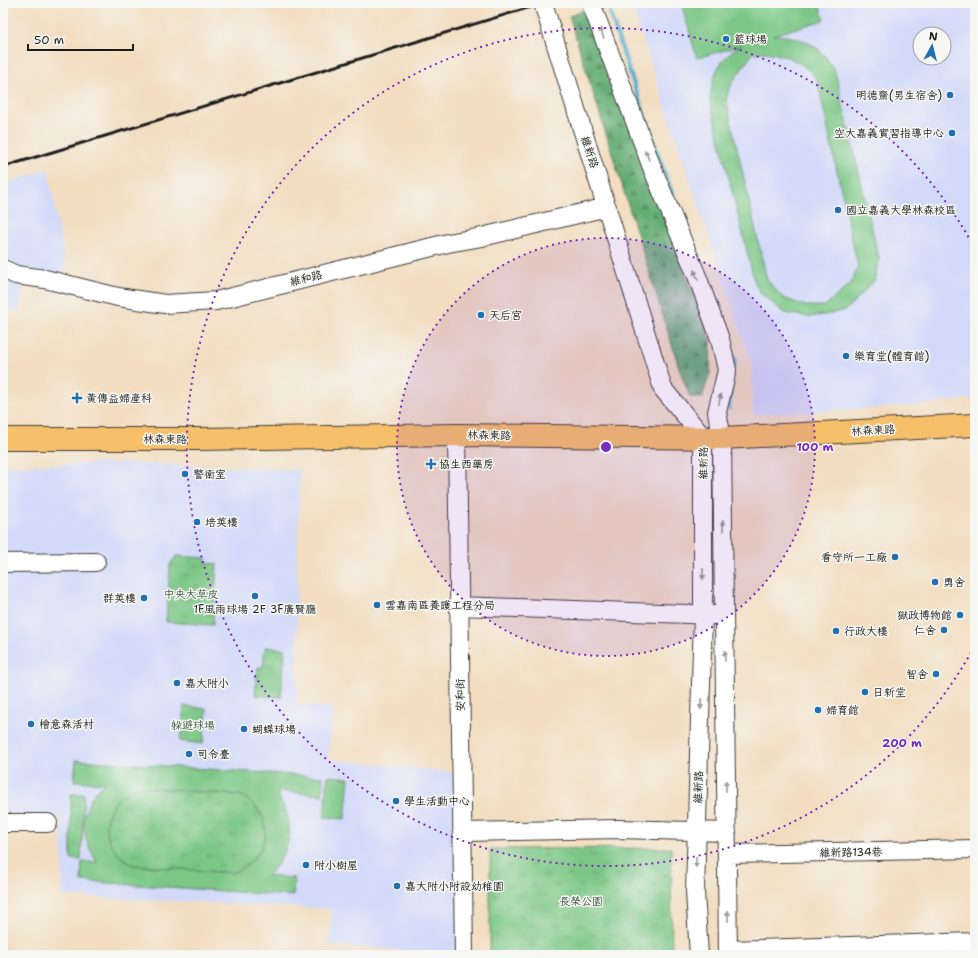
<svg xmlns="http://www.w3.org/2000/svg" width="978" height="958" font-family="'Shantell Sans','LXGW WenKai TC',sans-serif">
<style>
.built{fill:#d2d9f9;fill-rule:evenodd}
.grass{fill:url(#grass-tufts);stroke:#4c7251}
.forest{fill:url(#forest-firs);stroke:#406448}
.pitch{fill:#7bc786;stroke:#4c7251;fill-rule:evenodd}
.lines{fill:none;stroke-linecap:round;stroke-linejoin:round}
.stream{stroke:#53afd1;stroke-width:4}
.minor-casing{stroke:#3c3935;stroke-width:20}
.major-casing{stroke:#3c3935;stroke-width:24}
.minor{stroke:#fff;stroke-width:18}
.major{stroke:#f6c06b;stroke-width:22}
.rail{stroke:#1c1c1c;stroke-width:3}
.oneway{fill:#999}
.ring{fill:none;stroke:#7b2cbf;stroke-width:2;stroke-dasharray:2 4}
.poi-dot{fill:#1f6fb2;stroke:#f6f6f2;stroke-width:1.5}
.labels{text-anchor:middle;stroke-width:3;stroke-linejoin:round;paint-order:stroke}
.poi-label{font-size:11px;fill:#1c1c1c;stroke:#f6f6f2;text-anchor:start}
.street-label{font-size:11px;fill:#1c1c1c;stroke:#f6f6f2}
.park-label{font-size:11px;fill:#3d5841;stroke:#f6f6f2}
.centre{fill:#7b2cbf;stroke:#f6f6f2;stroke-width:2}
.ring-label{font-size:12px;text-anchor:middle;font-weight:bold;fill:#7b2cbf;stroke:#f6f6f2;stroke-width:3;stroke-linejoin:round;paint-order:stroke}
</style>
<defs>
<pattern id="grass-tufts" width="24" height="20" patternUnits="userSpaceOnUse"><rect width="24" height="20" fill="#7bc786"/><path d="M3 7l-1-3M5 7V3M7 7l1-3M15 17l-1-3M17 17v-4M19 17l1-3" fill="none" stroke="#6aaa73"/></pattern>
<pattern id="forest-firs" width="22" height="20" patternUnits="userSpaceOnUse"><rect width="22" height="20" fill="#64ac73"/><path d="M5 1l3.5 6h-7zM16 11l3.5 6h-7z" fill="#528b5e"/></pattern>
</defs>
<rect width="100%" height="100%" fill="#f6f6f2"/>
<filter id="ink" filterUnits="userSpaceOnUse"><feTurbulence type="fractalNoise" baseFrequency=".025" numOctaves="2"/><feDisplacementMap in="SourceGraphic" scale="8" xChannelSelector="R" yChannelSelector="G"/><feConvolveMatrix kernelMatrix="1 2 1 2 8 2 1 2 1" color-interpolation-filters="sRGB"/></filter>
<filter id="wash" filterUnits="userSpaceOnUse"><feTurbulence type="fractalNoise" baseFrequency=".012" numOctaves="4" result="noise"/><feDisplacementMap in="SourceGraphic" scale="16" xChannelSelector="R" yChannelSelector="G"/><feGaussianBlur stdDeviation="0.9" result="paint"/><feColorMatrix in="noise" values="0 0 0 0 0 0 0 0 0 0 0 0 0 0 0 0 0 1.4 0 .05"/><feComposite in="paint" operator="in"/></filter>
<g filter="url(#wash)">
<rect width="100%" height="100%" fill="#f2ddc0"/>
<path class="built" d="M631,3H975V398L909,406L753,415L751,363ZM920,34H944V58H920Z
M48,169L66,269L23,286L20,313L3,308V184Z
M125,463L300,470L297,566V705L332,708L328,759L458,773L459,954L329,945L332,909L63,896L61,817H3V466Z"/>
<path class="grass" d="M176,556L206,558V563L217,564L213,625L166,622L170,565Z
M265,647L285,649L281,697L255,695L258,667H263Z
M184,706L207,709L203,744L180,741Z
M139,787L240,795C279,816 271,858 232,873L133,865C95,845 98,801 139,787Z
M71,794H84L81,860L71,859Z
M671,848L672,955H490V849Z"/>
<path class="forest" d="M592,7L636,143L711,340L710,373L702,398L690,397L682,377L569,16Z"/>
<path class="pitch" d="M681,3H819L824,20L773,35C805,37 819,44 835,71L879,259L874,281L846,310L830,314L809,317L785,313L760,293L754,280L710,101C712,76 719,57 742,45L697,58ZM765,52C792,57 798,59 817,79L858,267L851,283L825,306H806L783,298L767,280L726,99L732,83L753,53Z
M76,760L323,777L322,795L278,791C278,800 285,806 287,814C295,836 283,861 267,876L294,878L293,896L81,881L82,862H97C79,834 78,807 104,783L74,781ZM139,787L240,795C279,815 271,858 232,873L133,865C95,845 98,801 139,787Z
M328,776L349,778L345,819L324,817Z"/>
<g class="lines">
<path class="stream" d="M608,3L612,20L663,169L679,210
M730,347L735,360L734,367
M729,408L731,388"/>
</g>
</g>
<g filter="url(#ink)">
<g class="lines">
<defs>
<path id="minor" d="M543,3L663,389L703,437V615L695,892L699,955
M591,3L653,170L697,276L720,339L727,370L717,412L722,438L728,955
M3,269L16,275L45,279L118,297L165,304L216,301L448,243L482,237L607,207
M457,435L464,955
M3,563L96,562
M459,606L716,615
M3,823H48
M462,832L619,829L727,832
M727,854L975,849
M728,950L975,942"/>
<path id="major" d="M3,439H200L457,435L722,438L975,425"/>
</defs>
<use href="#minor" class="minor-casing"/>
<use href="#major" class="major-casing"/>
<use href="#minor" class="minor"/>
<use href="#major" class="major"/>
<path class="rail" d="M3,167L544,3"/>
</g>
<defs><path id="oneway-solid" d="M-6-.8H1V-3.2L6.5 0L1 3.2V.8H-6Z"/></defs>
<g class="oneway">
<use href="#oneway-solid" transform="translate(602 33) rotate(-110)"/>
<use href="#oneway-solid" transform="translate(647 155) rotate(-110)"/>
<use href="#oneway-solid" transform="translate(696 275) rotate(-112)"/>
<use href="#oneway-solid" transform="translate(720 399) rotate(-78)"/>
<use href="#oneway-solid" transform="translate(723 526) rotate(-91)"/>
<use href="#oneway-solid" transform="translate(703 574) rotate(90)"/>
<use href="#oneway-solid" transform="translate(725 656) rotate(-91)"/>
<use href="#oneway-solid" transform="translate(701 704) rotate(92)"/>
<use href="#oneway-solid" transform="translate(726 786) rotate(-91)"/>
<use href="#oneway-solid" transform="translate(696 862) rotate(91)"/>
<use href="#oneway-solid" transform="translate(728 916) rotate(-91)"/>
</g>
</g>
<circle cx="606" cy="447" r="209" fill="#7b2cbf" fill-opacity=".12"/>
<g class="ring">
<circle cx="606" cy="447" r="209"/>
<path d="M974 647A419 419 0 1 1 974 247"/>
</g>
<g class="poi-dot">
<circle cx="726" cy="39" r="4"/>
<circle cx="950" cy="95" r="4"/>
<circle cx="952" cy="133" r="4"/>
<circle cx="838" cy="210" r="4"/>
<circle cx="481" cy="315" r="4"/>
<circle cx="846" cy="356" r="4"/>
<path d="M75 392h4v4h4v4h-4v4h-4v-4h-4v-4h4z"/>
<path d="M429 458h4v4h4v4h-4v4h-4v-4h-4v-4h4z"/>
<circle cx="185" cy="474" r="4"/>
<circle cx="197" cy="522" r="4"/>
<circle cx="895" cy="557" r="4"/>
<circle cx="935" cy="582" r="4"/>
<circle cx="255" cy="596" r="4"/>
<circle cx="144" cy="598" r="4"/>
<circle cx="377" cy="605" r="4"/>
<circle cx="960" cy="615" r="4"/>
<circle cx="944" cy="630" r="4"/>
<circle cx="836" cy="631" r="4"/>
<circle cx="936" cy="674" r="4"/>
<circle cx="177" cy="683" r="4"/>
<circle cx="865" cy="692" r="4"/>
<circle cx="818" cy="710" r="4"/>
<circle cx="31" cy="724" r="4"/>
<circle cx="244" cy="729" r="4"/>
<circle cx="189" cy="754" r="4"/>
<circle cx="396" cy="801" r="4"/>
<circle cx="306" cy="865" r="4"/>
<circle cx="397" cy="886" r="4"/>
</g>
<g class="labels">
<g class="poi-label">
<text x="734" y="43">籃球場</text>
<text x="942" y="99" text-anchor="end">明德齋(男生宿舍)</text>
<text x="944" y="137" text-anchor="end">空大嘉義實習指導中心</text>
<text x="846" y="214">國立嘉義大學林森校區</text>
<text x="489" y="319">天后宮</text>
<text x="854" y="360">樂育堂(體育館)</text>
<text x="86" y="402">黃傳益婦產科</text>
<text x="439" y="468">協生西藥房</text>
<text x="193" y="478">警衛室</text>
<text x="205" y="526">培英樓</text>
<text x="887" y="561" text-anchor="end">看守所一工廠</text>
<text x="943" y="586">勇舍</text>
<text x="136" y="602" text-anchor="end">群英樓</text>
<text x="385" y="609">雲嘉南區養護工程分局</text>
<text x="255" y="613" text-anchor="middle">1F風雨球場 2F 3F廣賢廳</text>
<text x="952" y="619" text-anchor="end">獄政博物館</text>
<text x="936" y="634" text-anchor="end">仁舍</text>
<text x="844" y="635">行政大樓</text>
<text x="928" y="678" text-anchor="end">智舍</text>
<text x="185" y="687">嘉大附小</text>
<text x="873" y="696">日新堂</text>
<text x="826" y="714">婦育館</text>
<text x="39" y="728">檜意森活村</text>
<text x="252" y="733">蝴蝶球場</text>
<text x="197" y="758">司令臺</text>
<text x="404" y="805">學生活動中心</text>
<text x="314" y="869">附小樹屋</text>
<text x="405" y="890">嘉大附小附設幼稚園</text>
</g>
<g class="street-label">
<text transform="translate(590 152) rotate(72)" y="4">維新路</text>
<text transform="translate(306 278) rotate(-14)" y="4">維和路</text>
<text transform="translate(873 430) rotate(-3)" y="4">林森東路</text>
<text transform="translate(489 435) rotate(1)" y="4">林森東路</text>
<text x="165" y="443">林森東路</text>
<text transform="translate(703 463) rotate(-90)" y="4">維新路</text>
<text transform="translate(460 695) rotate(-91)" y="4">安和街</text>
<text transform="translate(698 787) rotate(-88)" y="4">維新路</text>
<text transform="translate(851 852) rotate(-1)" y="4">維新路134巷</text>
</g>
<g class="park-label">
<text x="191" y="598">中央大草皮</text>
<text x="193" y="729">躲避球場</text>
<text x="581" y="905">長榮公園</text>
</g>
</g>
<circle cx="606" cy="447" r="6" class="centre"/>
<g class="ring-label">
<text x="815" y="451">100 m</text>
<text x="902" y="747">200 m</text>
</g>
<rect width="978" height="958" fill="none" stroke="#f6f6f2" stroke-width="16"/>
<g transform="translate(932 46) rotate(7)"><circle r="19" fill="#f6f6f2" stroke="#9f9f9c"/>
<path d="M0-3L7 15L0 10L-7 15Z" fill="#1f6fb2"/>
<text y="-6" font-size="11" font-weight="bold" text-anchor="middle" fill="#1c1c1c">N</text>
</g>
<path d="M28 44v6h105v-6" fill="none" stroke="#1c1c1c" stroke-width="2"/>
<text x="34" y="44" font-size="12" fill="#1c1c1c" stroke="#f6f6f2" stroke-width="3" paint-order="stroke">50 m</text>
</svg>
